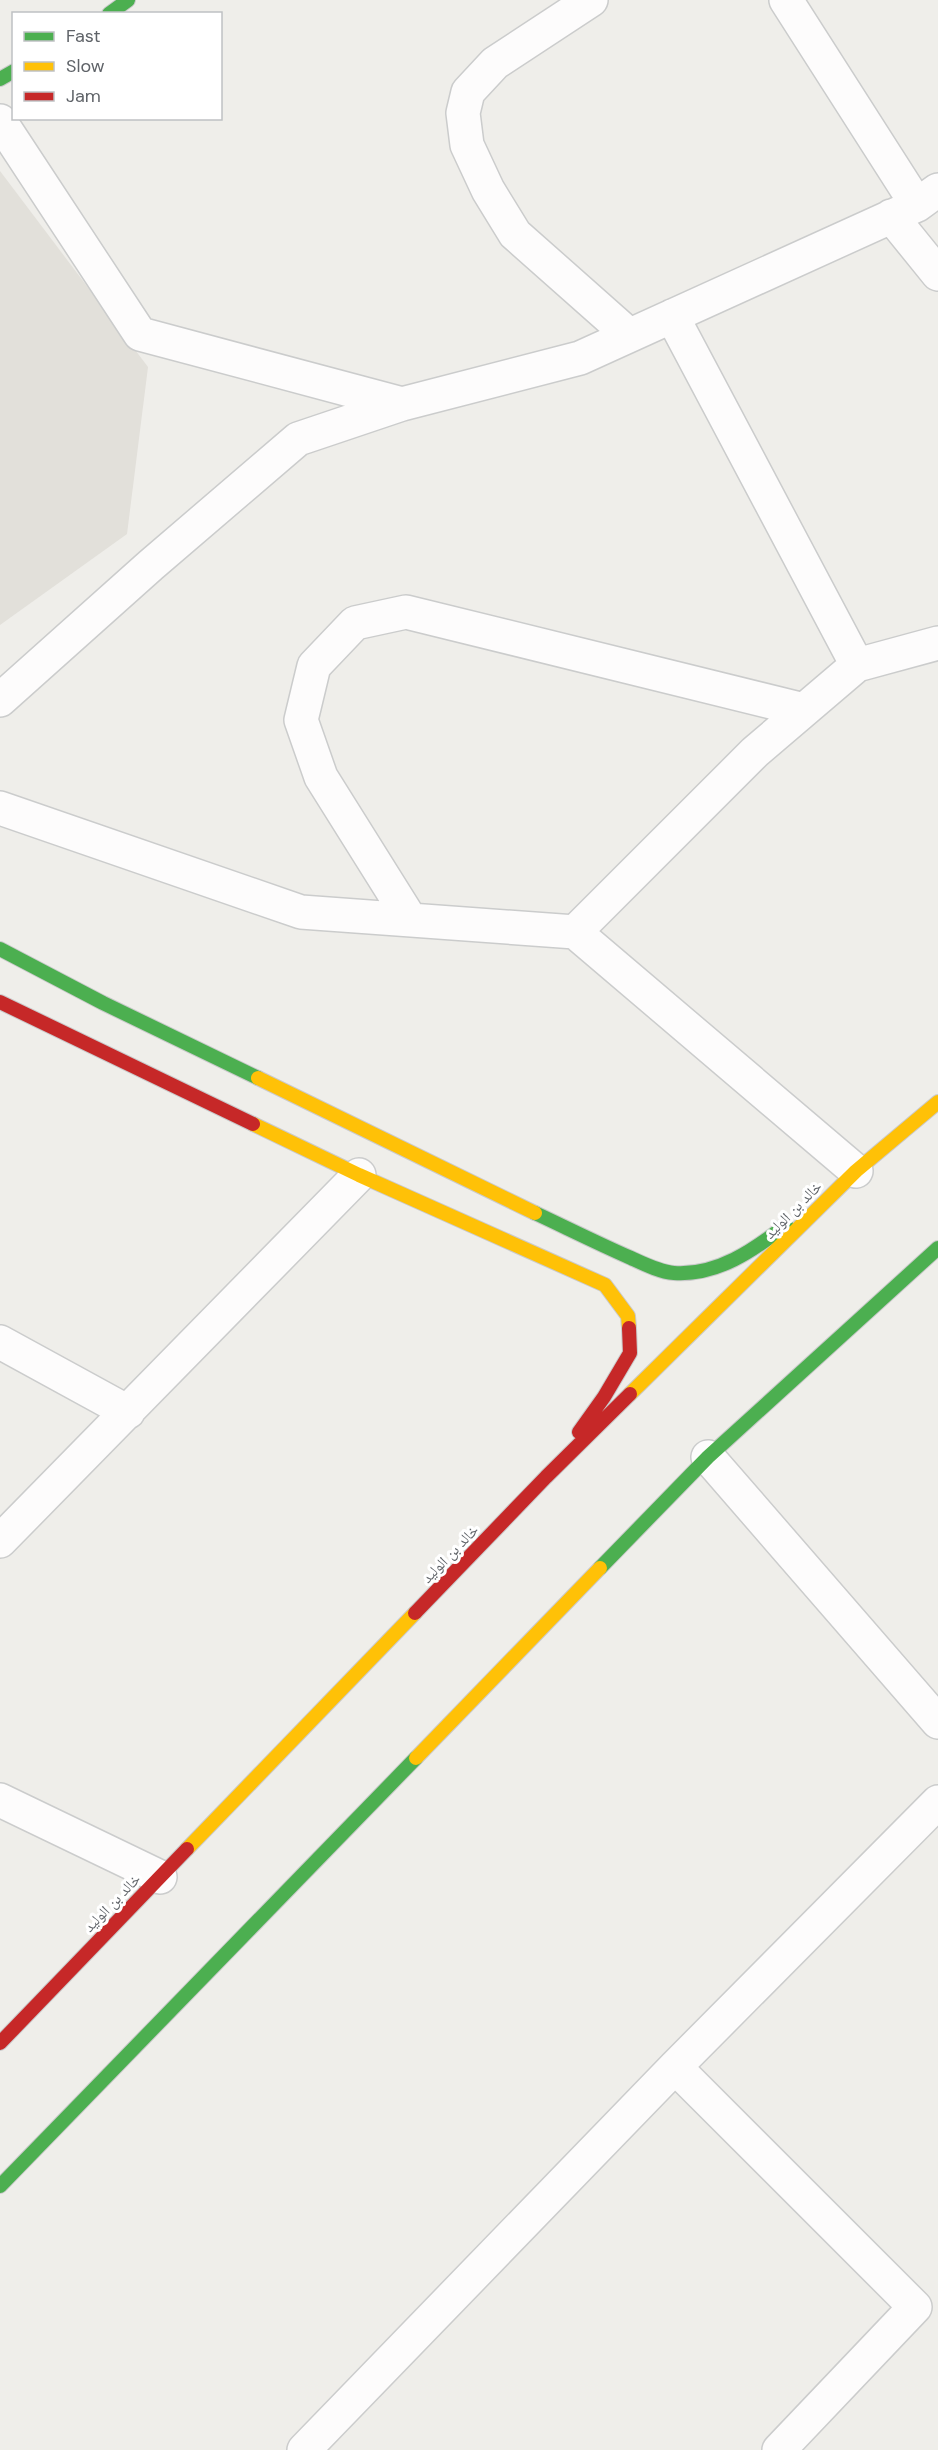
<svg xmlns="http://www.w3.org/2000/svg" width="938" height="2450" font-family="'DM Sans','Noto Naskh Arabic',sans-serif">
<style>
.education{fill:#e2e0da}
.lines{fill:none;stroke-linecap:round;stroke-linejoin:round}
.street-casing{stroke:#cbcccc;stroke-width:36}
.fast-casing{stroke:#cacacb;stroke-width:16}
.slow-casing{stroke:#cacacb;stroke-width:16}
.jam-casing{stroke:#cacacb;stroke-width:16}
.street{stroke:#fdfcfc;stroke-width:33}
.fast{stroke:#4caf50;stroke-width:14}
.slow{stroke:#ffc107;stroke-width:14}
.jam{stroke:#c62828;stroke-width:14}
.labels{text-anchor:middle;stroke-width:6;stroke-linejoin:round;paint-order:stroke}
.street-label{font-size:15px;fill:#5f6368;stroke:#fff}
</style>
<rect width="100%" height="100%" fill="#efeeea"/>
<path class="education" d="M0,171L148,367L127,534L0,625Z"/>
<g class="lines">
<defs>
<path id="street" d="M591,0L495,63L468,92L463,113L467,145L488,190L515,234L629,335
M786,0L917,205
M0,121L140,334L402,404L580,358L917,205L938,190
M891,216L938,274
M672,316L857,665
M0,700L151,565L298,439L402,404
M0,808L301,912L575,932L856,1171
M410,919L321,777L301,720L314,666L355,623L406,612L804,710
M575,932L755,752L857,665L938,643
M0,1342L128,1412
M708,1457L938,1722
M0,1541L359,1175
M0,1800L160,1877
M675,2067L915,2307L779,2450
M304,2450L675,2067L938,1802"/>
<path id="fast" d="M109,14L128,0
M0,79L14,71
M0,949L103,1003L258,1078
M535,1213C567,1228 599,1244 631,1258C644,1264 660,1272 674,1273C717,1276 754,1250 786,1225
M600,1568L708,1457L938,1248
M0,2186L416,1758"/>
<path id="slow" d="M258,1078L535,1213
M253,1124L359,1175L605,1285L628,1316L629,1328
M630,1394L856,1171L938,1102
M416,1758L600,1568
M187,1849L415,1613"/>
<path id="jam" d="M0,1002L253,1124
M579,1432L604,1397L630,1353L629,1328
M415,1613L546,1477L630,1394
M0,2043L187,1849"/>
</defs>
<use href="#street" class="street-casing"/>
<use href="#fast" class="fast-casing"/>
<use href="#slow" class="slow-casing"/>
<use href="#jam" class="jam-casing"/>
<use href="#street" class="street"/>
<use href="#fast" class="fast"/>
<use href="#slow" class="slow"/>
<use href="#jam" class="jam"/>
</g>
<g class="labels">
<g class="street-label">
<text transform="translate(793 1210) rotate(-45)" y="5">خالد بن الوليد</text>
<text transform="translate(450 1554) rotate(-46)" y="5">خالد بن الوليد</text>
<text transform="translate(112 1903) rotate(-46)" y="5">خالد بن الوليد</text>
</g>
</g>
<rect x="12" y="12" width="210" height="108" fill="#ffffff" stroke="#bfc1c3" stroke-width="1.5"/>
<rect x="24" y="32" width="30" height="9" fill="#4caf50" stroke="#bfc1c3" stroke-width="1.5"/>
<text x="66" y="42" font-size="18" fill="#5f6368">Fast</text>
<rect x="24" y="62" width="30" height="9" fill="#ffc107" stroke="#bfc1c3" stroke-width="1.5"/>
<text x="66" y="72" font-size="18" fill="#5f6368">Slow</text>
<rect x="24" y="92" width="30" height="9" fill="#c62828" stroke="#bfc1c3" stroke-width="1.5"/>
<text x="66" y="102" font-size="18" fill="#5f6368">Jam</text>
</svg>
